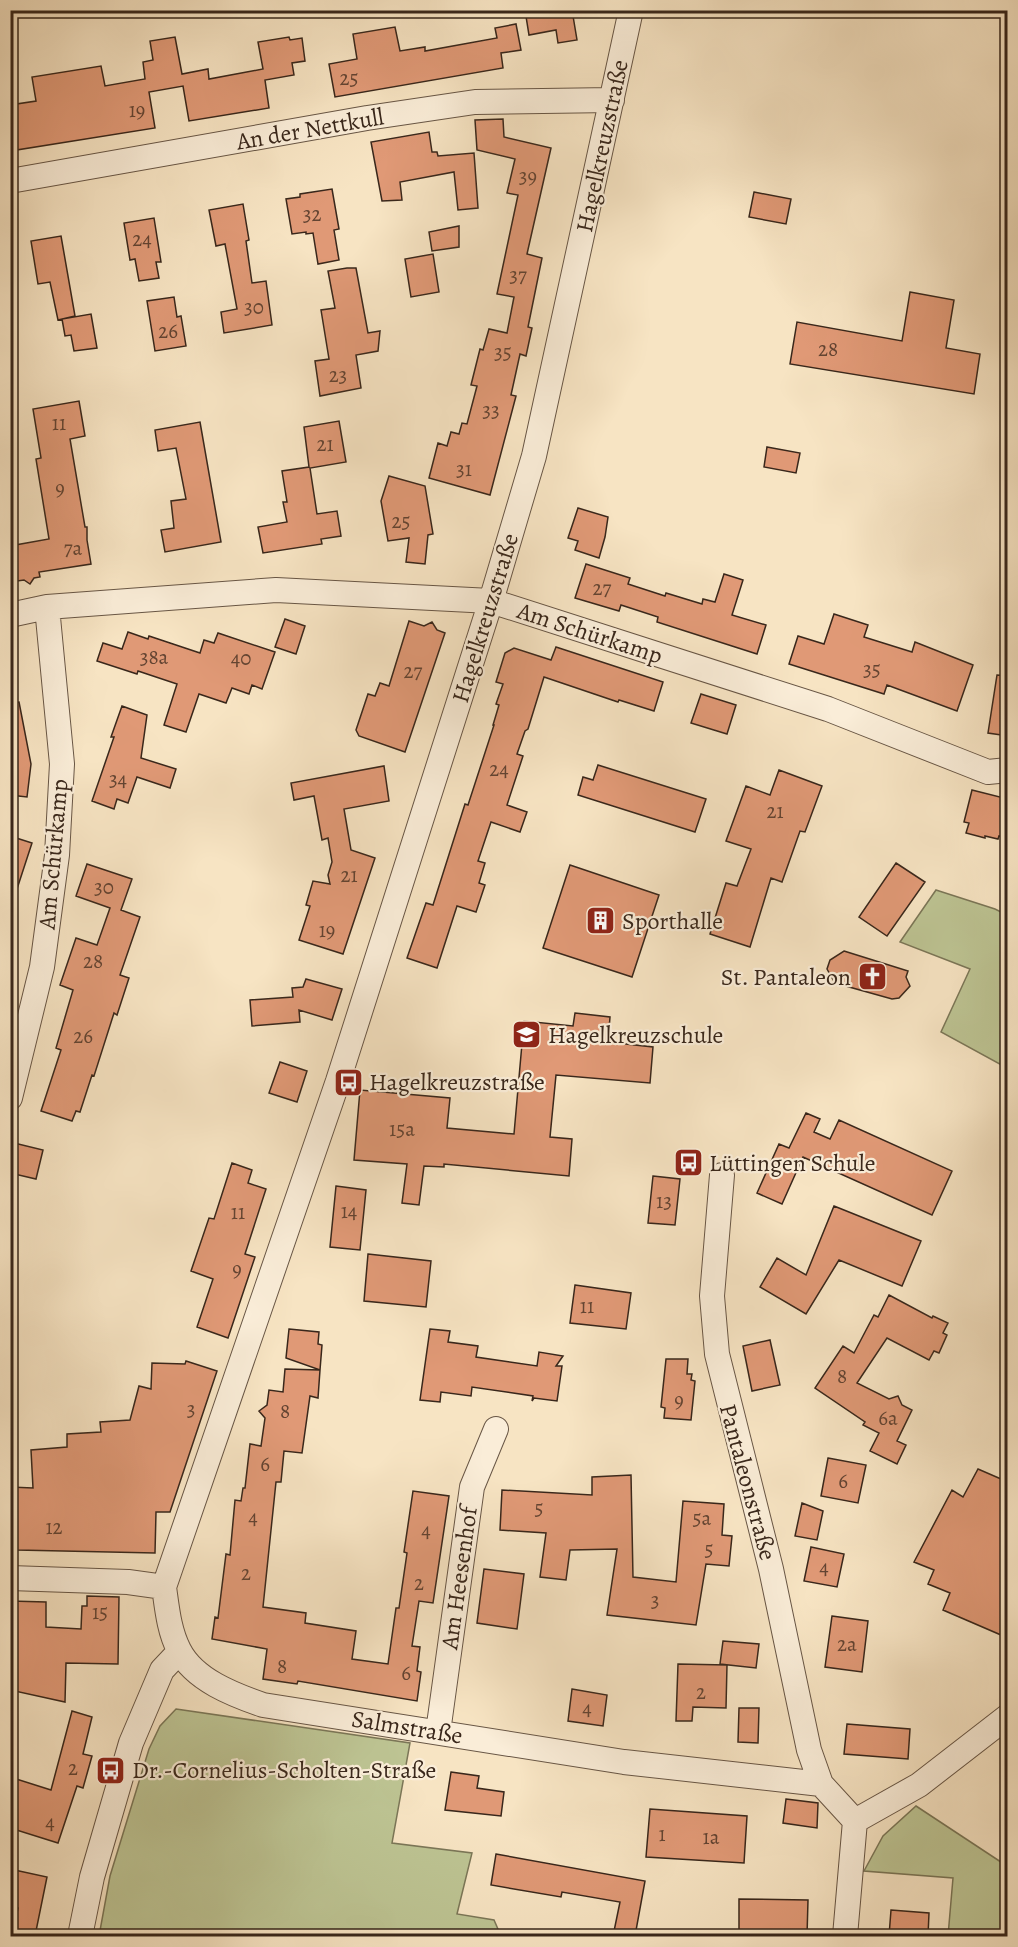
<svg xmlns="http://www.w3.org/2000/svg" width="1018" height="1947" font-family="Alegreya,serif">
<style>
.green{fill:#bdc493;stroke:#7b7657;stroke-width:1.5}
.building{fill:#e09976;stroke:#39271b;stroke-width:1.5}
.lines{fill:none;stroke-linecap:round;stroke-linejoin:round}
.minor-casing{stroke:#685645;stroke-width:26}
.minor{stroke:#faedd8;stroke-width:24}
.labels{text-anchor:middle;stroke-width:4.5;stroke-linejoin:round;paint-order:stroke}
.number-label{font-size:21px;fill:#634432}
.street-label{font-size:24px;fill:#39271b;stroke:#faedd8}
.poi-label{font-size:24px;fill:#39271b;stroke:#faedd8;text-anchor:start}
</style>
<rect width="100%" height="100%" fill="#f7e4c3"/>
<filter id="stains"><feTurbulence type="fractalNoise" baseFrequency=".00333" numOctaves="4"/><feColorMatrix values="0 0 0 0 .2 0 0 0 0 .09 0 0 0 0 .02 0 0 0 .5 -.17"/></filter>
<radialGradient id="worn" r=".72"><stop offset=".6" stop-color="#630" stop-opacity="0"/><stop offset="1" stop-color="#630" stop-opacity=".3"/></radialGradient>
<path class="green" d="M936,890L995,909L1007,915V1068L941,1032L970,969L900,942Z
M176,1709L410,1743L392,1843L472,1853L457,1914L494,1920L501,1936H99L110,1876L149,1749L160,1726Z
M916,1806L1007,1866V1936H948L953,1878L864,1871L883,1836Z"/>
<path class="building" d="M525,10H572L577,40L558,43L556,30L529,35Z
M516,24L521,50L501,53L503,68L335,97L329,64L357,59L353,34L395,27L400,51L425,47V51L497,38L495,28Z
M175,37L182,74L208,69L209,79L263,69L258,42L289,37L290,40L302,38L305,61L292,63L294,75L265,80L269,108L189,121L183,86L149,92L155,128L10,151V105L36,101L32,77L101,66L105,86L145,79L143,62L153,60L150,41Z
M503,119L504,137L551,148L527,254L542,258L528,327L532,328L526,356L520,354L511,395L516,396L490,495L429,478L438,443L447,446L451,432L459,434L462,423L467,424L477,386L471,385L480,349L483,350L489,329L507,333L514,297L497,294L518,195L507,193L515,159L477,150L475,120Z
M429,132L432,152H437L438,156L474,153L478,208L458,210L454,172L400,182L402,200L382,201L371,142Z
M332,189L339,229L334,230L339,260L318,264L313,233L306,234V232L292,234L286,199L300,197V194Z
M754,192L791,199L786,224L749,217Z
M243,204L249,240L246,241L252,283L266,281L272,325L224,333L221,312L237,309L225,244L216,246L209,210Z
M154,218L161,262H156L159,278L139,281L135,259L130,260L124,223Z
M459,226V247L432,251L429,232Z
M61,236L75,316L58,320L50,282L38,284L31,241Z
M433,254L439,292L411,297L405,259Z
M347,268H356L368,333L380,331L378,351L356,355L361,388L320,396L315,361L329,359L321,310L335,308L328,271Z
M910,292L954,300L946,348L980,354L974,394L790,364L797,322L902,341Z
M174,297L177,317L181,316L186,346L155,351L147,301Z
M91,314L97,348L74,351L71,335L65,336L62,319Z
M79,401L85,436L70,439L85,527H87V540L91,564L39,572L40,577L34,578L30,584L24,580L10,582V546L49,539L36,459L41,458L33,409Z
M339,421L346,462L310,468L317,514L337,511L341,536L321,539L322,544L263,553L258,527L287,522L283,502H287L282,471L309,467L304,427Z
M200,422L221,542L165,552L161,530L174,528L171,501L186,499L176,448L158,451L155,430Z
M767,447L800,453L796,473L764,467Z
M389,476L425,486L433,534L428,535L425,564L406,562L409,538L388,541L381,501Z
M578,508L608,517L605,537L599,558L575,550L578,541L568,538Z
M586,564L630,578L628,584L665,596L666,593L702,604L703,599L715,602L724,574L743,580L732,615L766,625L757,654L657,622L658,617L621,605L619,611L575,598Z
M834,614L868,625L864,637L912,652L915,642L973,665L957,711L887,685L884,694L789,664L798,636L824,644Z
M285,619L305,626L296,654L275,647Z
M409,621L424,626L432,622L437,630L445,633L405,752L359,736L356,730L368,694L375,696L380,683L389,686Z
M128,632L148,639L149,636L200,653L204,640L214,643L218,633L275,652L262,689L252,685L249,694L232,688L226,703L199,694L186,732L164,725L177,684L138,671L137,674L97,661L103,643L122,649Z
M556,647L663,682L654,711L619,700L618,702L544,677L528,729L525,731L517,754L523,756L507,805L527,812L520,832L491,822L478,861L485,863L479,883L485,885L476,912L457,906L437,968L407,958L426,903L433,905L465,804L468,805L494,725H493L499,705L496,704L503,684L496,682L505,653L514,648L551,660Z
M997,675L1008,676V736L988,733Z
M701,694L736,705L727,734L691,723Z
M19,702L31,764L27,797L10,795V703Z
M122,706L147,715L141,758L176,769L170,788L137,777L128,803L117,799L114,809L92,801L114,737H111Z
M598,765L706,799L695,832L578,795L583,777L593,780Z
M384,766L389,801L344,809L351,850L375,858L343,954L299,940L310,906L306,905L313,881L330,884L328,875L332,862L328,838L322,840L314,796L294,800L291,783Z
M779,770L822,786L805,832L800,831L782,882L771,878L750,947L710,934L726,883L737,886L751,849L726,841L746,786L770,795Z
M972,790L1008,799V838L999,836L998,839L985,836V838L966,833L969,823L964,822Z
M10,836L32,843L14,898L10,897Z
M896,863L925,882L887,936L859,917Z
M87,864L132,879L121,910L140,917L120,975L129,978L117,1015L114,1013L94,1076L92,1075L80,1112L76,1111L72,1121L41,1111L61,1050L56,1048L73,990L60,985L76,938L97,945L110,908L76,896Z
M570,865L659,895L632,977L543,948Z
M844,951L908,971L906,977L910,986L899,998L892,999L835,983L827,969L830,960Z
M306,979L342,989L332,1020L299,1010L300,1022L252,1026L250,1000L293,997L292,988L303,987Z
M575,1013L610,1017L608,1042L653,1047L650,1083L556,1075L550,1137L572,1139L569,1176L444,1164V1167L424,1166L419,1205L402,1203L407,1164L354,1160L360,1090L450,1098L447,1128L514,1134L524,1021L573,1026Z
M280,1062L307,1071L297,1102L269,1093Z
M806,1113L820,1119L814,1132L830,1139L839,1120L952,1171L932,1215L803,1157L782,1204L757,1193L779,1144L789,1148Z
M10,1142L43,1150L36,1179L10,1173Z
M232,1163L252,1170L248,1183L266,1189L245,1254L255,1257L228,1338L197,1327L213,1279L191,1271L209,1218L214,1219Z
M653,1176L680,1179L675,1225L648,1223Z
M336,1186L366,1190L360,1250L330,1247Z
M834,1206L921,1241L902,1286L839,1260L806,1314L760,1287L777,1258L806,1275Z
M368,1254L431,1261L426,1307L364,1301Z
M575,1285L631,1293L626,1329L570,1323Z
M889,1295L932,1318L933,1316L948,1323L943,1333L947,1335L939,1353L934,1351L929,1360L887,1338L857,1383L889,1399L898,1396L902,1405L912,1410L897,1441L906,1445L897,1464L870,1451L879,1433L863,1425L865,1422L815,1388L843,1346L854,1353L874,1315L878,1317Z
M289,1329L319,1332L318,1344L322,1345L320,1370L286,1358Z
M430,1329L450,1331L448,1342L478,1346L476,1357L537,1366L539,1352L563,1356L556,1366H562L557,1401L534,1398L532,1401L533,1396L472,1387L471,1396L441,1392L440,1402L420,1400Z
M770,1340L780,1385L752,1391L743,1346Z
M666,1359H688L687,1374H692L691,1380L695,1381L691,1420L664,1418L665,1408L661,1407Z
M186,1361L217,1371L170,1512H156L155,1553L17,1550V1545H10V1487L33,1488L31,1450L67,1447V1434L101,1432L100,1422L130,1420L139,1386L151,1389L152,1363L185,1364Z
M285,1369L320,1370L318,1398L310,1396L302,1453L284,1451L281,1482H276L263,1607L306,1613L305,1623L356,1631L352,1659L388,1664L396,1608H399L407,1553L404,1552L413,1491L449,1496L433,1603L419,1601L412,1646L420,1647L417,1671L421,1672L417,1701L298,1681L297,1684L263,1679L267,1649L212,1639L215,1617L218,1618L226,1554L230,1555L235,1500L241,1501L243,1488H245L250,1444L261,1446L265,1418L259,1411L267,1405L269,1390L283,1392Z
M828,1458L866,1465L858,1503L821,1496Z
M978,1469L1008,1482V1638L943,1610L950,1593L928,1584L934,1570L914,1562L952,1490L963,1497Z
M631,1475L633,1577L676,1582L683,1501L724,1504L722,1535L732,1536L729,1566L706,1564L696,1625L607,1615L617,1549L570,1550L566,1580L540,1577L546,1533L500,1530L502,1490L592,1495V1477Z
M802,1503L823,1511L817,1540L795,1536Z
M811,1547L844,1554L837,1587L804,1581Z
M484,1569L524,1574L517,1629L477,1623Z
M87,1596L119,1597L118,1664L66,1663L65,1702L10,1690V1601L46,1602V1627L81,1629L82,1606H87Z
M832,1616L868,1621L862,1672L825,1667Z
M723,1641L759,1644L756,1668L720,1664Z
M678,1664L727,1665L726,1708L693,1707L692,1721H676Z
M572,1689L607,1695L603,1726L568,1721Z
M739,1708H759L758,1743L738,1742Z
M72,1711L92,1717L83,1754L92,1756L83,1788L77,1786L58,1843L10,1828V1777L51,1790Z
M847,1724L910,1729L908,1759L844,1754Z
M451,1772L479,1776L477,1788L504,1792L501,1816L445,1810Z
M786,1799L818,1803L817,1828L783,1823Z
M650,1809L747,1816L744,1863L646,1857Z
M496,1854L645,1881L635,1936H613L620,1902L562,1892L561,1897L491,1885Z
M10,1869L47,1877L35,1936H12L18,1908L10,1906Z
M739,1899L808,1900L807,1936H739Z
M891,1910L929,1913L928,1936H889Z"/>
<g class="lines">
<defs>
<path id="minor" d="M631,10L534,456L491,601L338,1081L164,1587C167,1608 169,1631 179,1650C194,1680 234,1695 263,1705L624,1762L821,1784L855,1821
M10,181L367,118L475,102L612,100
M10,615L47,607L276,590L491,601L828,709L988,772L1008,770
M10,1098L42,967L57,855L62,764L47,607
M722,1175L712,1296L717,1354L771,1569L809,1750L821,1784
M10,1578L128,1582L164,1587
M438,1732L472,1487L496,1429
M855,1821L919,1785L1008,1716
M80,1936L92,1877L131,1743L162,1670L179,1652
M845,1936L855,1821"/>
</defs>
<use href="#minor" class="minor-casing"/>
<use href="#minor" class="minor"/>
</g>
<defs>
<symbol id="building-square" viewBox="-11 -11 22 22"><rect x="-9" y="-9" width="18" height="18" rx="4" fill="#8f2418" stroke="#faedd8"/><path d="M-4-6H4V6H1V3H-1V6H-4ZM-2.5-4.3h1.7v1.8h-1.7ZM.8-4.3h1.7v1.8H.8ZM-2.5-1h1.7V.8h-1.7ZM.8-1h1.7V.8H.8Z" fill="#fff"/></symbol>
<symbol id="church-square" viewBox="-11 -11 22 22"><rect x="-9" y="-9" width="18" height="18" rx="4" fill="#8f2418" stroke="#faedd8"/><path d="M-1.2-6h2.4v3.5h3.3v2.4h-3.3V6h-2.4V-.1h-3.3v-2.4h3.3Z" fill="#fff"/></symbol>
<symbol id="school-square" viewBox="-11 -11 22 22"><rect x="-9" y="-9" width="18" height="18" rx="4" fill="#8f2418" stroke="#faedd8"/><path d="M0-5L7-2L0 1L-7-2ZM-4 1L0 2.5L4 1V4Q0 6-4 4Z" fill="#fff"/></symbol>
<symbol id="bus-square" viewBox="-11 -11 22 22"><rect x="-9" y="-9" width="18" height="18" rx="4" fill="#8f2418" stroke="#faedd8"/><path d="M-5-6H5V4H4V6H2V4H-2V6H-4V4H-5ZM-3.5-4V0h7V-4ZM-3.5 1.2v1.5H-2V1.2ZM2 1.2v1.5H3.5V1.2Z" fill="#fff"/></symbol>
</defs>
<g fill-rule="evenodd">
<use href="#building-square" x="584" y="904" width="33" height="33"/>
<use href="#church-square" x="856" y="960" width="33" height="33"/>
<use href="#school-square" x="510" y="1018" width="33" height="33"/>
<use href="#bus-square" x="332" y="1066" width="33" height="33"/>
<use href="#bus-square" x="672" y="1146" width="33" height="33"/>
<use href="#bus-square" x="94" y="1754" width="33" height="33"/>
</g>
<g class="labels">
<g class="number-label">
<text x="349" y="85">25</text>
<text x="137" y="117">19</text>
<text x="528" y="183">39</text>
<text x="312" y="221">32</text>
<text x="142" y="246">24</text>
<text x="518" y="282">37</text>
<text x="254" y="314">30</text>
<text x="168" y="338">26</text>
<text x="828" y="356">28</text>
<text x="503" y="359">35</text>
<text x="338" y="382">23</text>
<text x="491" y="417">33</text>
<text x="59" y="430">11</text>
<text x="325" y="451">21</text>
<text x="464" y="476">31</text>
<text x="60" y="495">9</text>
<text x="401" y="528">25</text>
<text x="73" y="555">7a</text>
<text x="602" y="595">27</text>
<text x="154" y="664">38a</text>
<text x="241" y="665">40</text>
<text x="872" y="676">35</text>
<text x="413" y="678">27</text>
<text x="499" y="776">24</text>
<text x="118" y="786">34</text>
<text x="775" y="818">21</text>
<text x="349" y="882">21</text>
<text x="104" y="894">30</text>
<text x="327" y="937">19</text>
<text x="93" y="968">28</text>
<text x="83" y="1043">26</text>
<text x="402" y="1136">15a</text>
<text x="664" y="1208">13</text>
<text x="349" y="1218">14</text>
<text x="238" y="1219">11</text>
<text x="237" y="1276">9</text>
<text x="587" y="1313">11</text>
<text x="842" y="1383">8</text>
<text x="679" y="1407">9</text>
<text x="191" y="1416">3</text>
<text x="285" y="1418">8</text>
<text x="888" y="1425">6a</text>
<text x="265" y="1471">6</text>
<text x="843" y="1488">6</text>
<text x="539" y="1515">5</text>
<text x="253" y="1524">4</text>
<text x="702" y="1525">5a</text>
<text x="54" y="1534">12</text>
<text x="426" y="1537">4</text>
<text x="709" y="1556">5</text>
<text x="824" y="1574">4</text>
<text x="246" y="1580">2</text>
<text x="419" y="1590">2</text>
<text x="655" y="1607">3</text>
<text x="100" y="1619">15</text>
<text x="847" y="1651">2a</text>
<text x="282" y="1673">8</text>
<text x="406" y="1680">6</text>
<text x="701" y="1699">2</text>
<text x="587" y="1715">4</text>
<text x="73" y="1775">2</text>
<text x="50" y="1829">4</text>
<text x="662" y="1841">1</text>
<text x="711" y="1844">1a</text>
</g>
<g class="street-label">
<text transform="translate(310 129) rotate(-10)" y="8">An der Nettkull</text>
<text transform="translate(602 146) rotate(-78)" y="8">Hagelkreuzstraße</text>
<text transform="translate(485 618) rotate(-73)" y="8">Hagelkreuzstraße</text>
<text transform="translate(590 633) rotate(18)" y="8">Am Schürkamp</text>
<text transform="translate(53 854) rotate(-85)" y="8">Am Schürkamp</text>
<text transform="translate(748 1482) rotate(75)" y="8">Pantaleonstraße</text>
<text transform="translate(459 1578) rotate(-82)" y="8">Am Heesenhof</text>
<text transform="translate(407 1727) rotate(9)" y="8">Salmstraße</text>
</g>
<g class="poi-label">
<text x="622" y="929">Sporthalle</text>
<text x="851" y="985" text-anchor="end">St. Pantaleon</text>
<text x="548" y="1043">Hagelkreuzschule</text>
<text x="369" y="1090">Hagelkreuzstraße</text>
<text x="709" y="1171">Lüttingen Schule</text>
<text x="132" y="1778">Dr.-Cornelius-Scholten-Straße</text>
</g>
</g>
<rect width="1018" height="1947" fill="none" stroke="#f7e4c3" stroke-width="36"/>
<rect x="12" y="12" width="994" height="1923" fill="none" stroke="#39271b" stroke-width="3"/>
<rect x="18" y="18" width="982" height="1911" fill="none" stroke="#39271b" stroke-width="1.5"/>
<rect width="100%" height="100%" filter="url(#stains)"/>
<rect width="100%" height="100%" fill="url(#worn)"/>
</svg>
